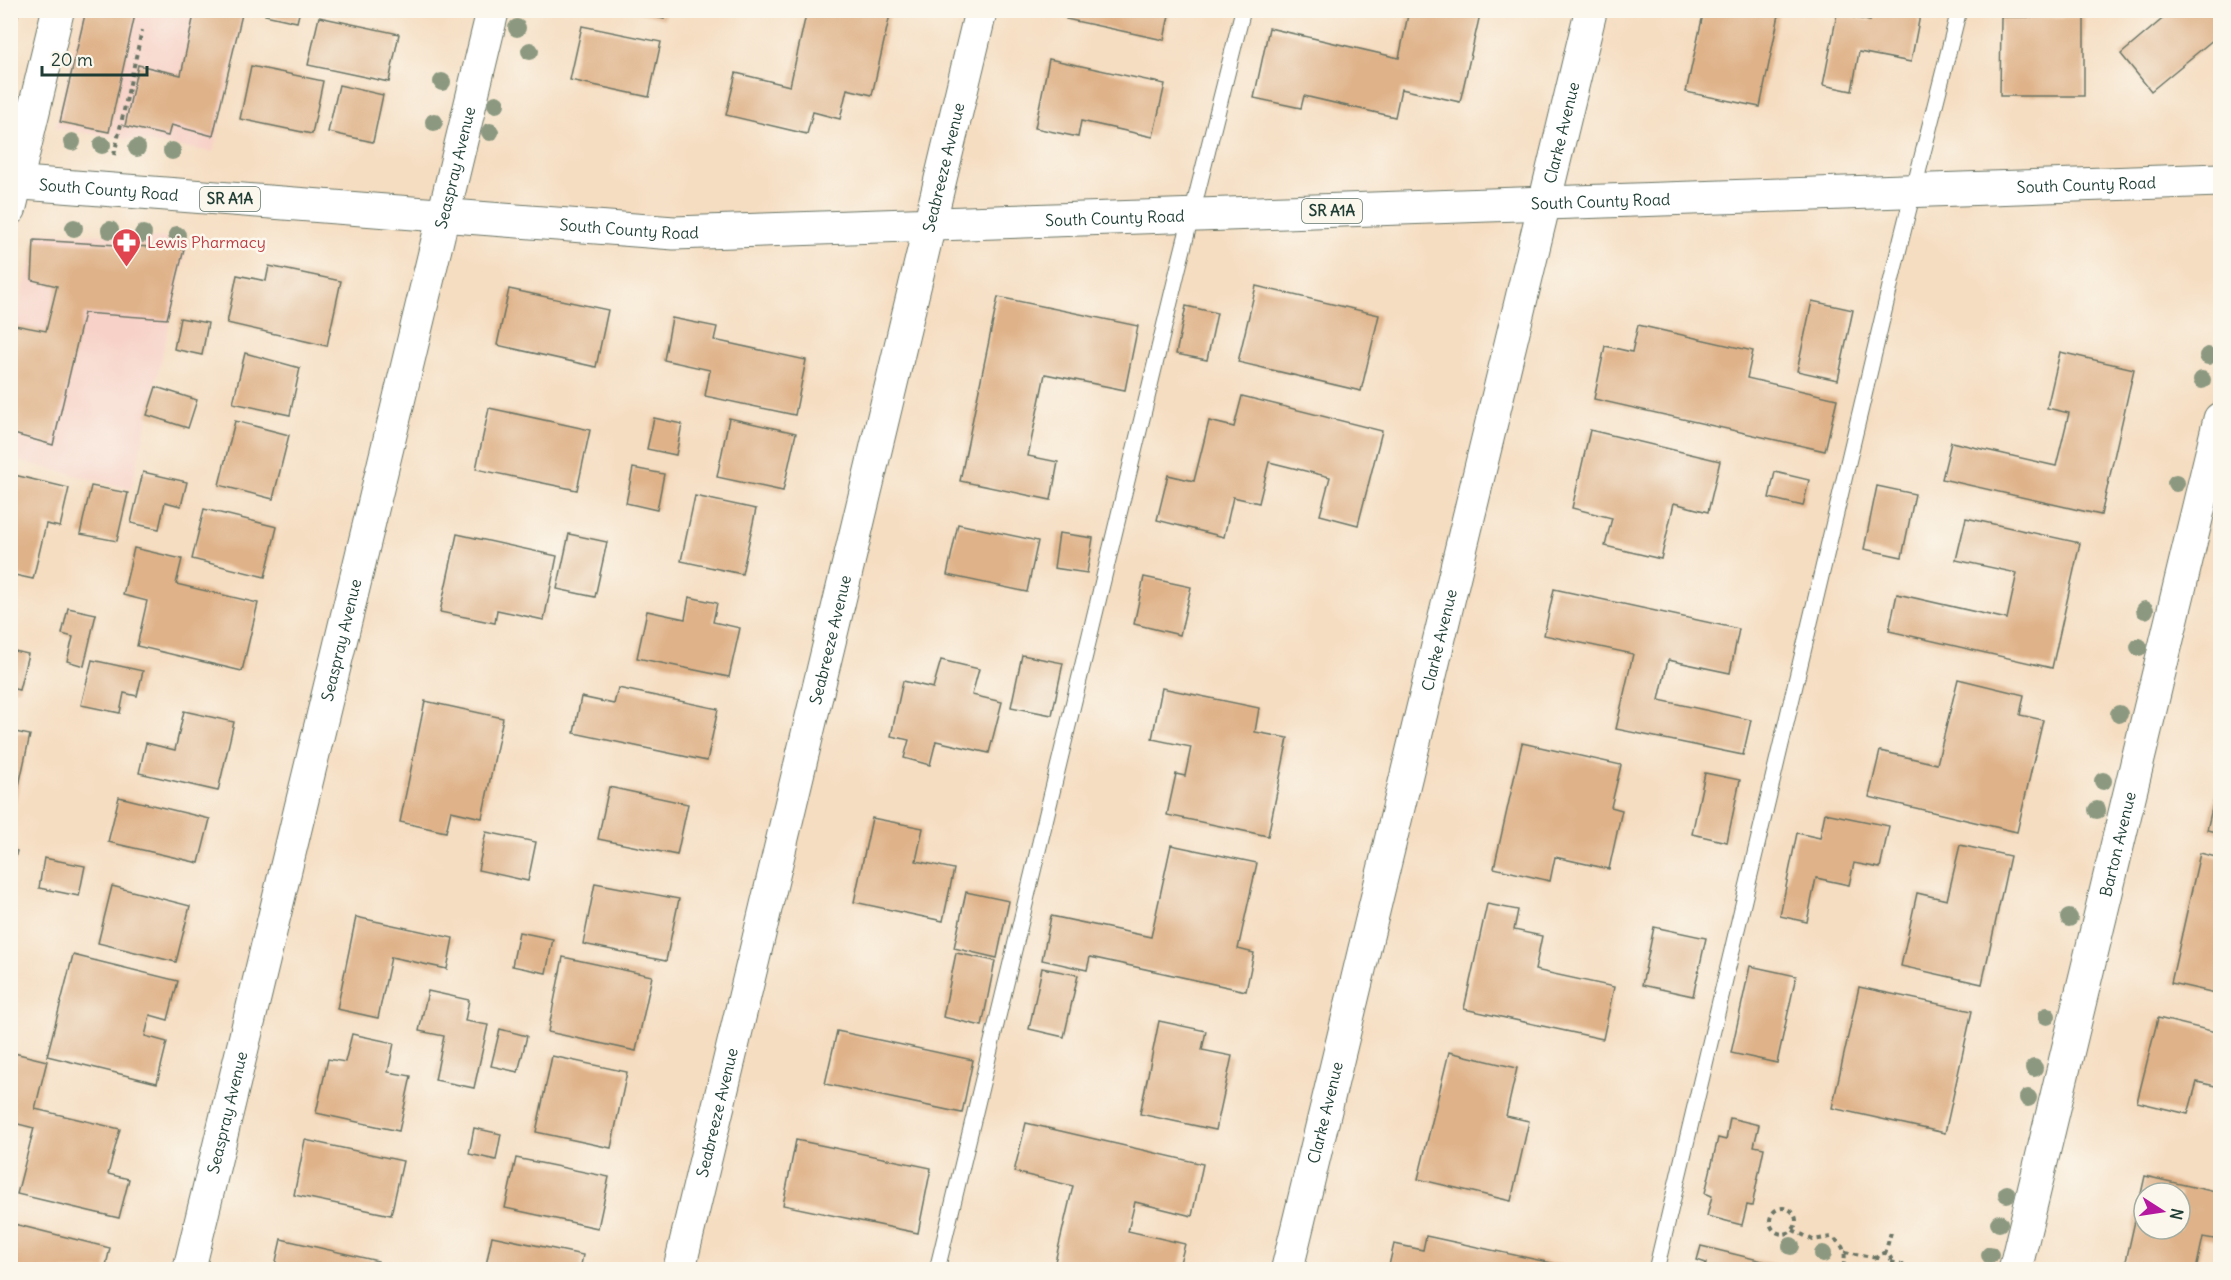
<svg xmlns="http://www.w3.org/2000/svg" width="2231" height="1280" font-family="Delius,sans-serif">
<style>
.built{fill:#f7d1c7}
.building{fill:#dfb289;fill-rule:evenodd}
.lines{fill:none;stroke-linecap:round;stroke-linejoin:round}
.lane-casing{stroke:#6a7565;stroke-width:17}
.street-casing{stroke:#6a7565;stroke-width:34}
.secondary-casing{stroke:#6a7565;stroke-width:35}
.primary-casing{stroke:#6a7565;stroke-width:35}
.path{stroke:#6a7565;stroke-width:4;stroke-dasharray:4.5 4.5;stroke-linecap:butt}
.lane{stroke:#fff;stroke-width:15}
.street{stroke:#fff;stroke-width:32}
.secondary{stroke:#fff;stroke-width:33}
.primary{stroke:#fff;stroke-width:33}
.tree{fill:#8c9980}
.labels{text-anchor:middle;stroke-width:5;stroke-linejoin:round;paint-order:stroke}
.shield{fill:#fbf7ec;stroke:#61756b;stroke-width:1.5}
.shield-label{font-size:15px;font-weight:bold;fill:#1f3d34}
.street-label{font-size:16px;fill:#1f3d34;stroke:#fbf7ec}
.health-label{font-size:16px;fill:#be3a42;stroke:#fbf7ec;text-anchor:start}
</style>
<rect width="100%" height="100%" fill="#fbf7ec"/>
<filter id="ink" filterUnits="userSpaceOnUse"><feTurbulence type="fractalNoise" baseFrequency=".0167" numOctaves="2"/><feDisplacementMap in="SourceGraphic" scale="12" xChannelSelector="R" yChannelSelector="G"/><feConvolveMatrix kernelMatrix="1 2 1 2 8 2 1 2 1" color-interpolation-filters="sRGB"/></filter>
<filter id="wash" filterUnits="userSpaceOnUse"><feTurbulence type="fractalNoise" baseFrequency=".008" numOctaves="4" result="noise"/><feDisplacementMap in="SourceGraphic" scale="24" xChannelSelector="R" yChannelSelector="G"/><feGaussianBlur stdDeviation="1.35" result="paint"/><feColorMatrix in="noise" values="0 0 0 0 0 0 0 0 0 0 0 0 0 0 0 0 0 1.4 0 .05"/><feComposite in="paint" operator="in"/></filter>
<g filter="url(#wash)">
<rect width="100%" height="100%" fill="#f5ddc1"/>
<path class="built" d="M84,11H244L213,152L55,128Z
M38,232L189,239L131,489L11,459V338Z"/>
<g id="blocks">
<path class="building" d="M10,10H19L11,45H10Z
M86,10H136L109,132L60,122Z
M195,10H243L213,136L171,125L168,136L125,126L138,65L181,75Z
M266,10H300L297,22L265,15Z
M629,10H666L664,19Z
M807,10H891L872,95L847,89L840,119L813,112L807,134L726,115L736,73L790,86Z
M1068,10H1170L1164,40L1066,19Z
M1409,10H1481L1460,102L1401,89L1395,117L1304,96L1301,108L1254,98L1269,28L1399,58Z
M1704,10H1780L1760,107L1686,92Z
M1872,10H1921L1911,62L1859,52L1852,91L1823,85L1837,14L1870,21Z
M2173,10H2216L2220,16V34L2151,91L2121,54Z
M319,17L399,34L389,82L308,65Z
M2001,17H2084V96H2000Z
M582,26L661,42L649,97L570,80Z
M1049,59L1165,84L1153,137L1081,121L1078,137L1035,128Z
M251,66L323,81L312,134L240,119Z
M339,85L383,95L373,142L328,132Z
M34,240L184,249L167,319L84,313L53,445L10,433V344L15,325L46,331L57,286L32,280Z
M269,266L341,281L327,346L227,323L237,275L266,281Z
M1256,286L1379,315L1361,391L1238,362Z
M509,289L608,310L596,367L497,345Z
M998,297L1138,326L1125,390L1045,374L1028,456L1058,462L1051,500L960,481Z
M1812,301L1853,310L1838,380L1797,371Z
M1186,306L1217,313L1207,360L1176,354Z
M180,318L208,323L202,355L174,349Z
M672,318L717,327L714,340L806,360L795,415L705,396L710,370L664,360Z
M1638,325L1753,351L1747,378L1837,399L1825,451L1594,399L1605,346L1632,352Z
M2060,352L2134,369L2101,515L1942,479L1951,442L2056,466L2069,413L2047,408Z
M245,353L300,368L290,415L233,403Z
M156,387L197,400L188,428L147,415Z
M1242,396L1382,431L1358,525L1320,515L1330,477L1269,462L1259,503L1233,497L1224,537L1157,520L1168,475L1194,481L1209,421L1234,427Z
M489,408L590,430L577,490L476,469Z
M654,418L682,424L676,455L647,449Z
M729,418L796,433L783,491L717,477Z
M235,421L289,435L273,499L219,485Z
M1590,430L1720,461L1708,512L1674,503L1661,559L1605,546L1612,518L1572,508Z
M633,468L664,474L657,510L626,503Z
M143,472L187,482L181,506L165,502L159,529L131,523Z
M1775,472L1809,480L1803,506L1769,498Z
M10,474L69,488L60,527L46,524L33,579L10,574Z
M91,486L128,493L117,541L80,534Z
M1877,486L1915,494L1902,557L1864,549Z
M695,496L756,509L742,574L681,561Z
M204,509L277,527L265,577L192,559Z
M1966,518L2080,543L2052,668L1889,631L1897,594L2007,619L2017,573L1956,560Z
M958,524L1038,541L1027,592L947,575Z
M1059,533L1093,538L1087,573L1054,568Z
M457,534L557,556L544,620L497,610L495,623L440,612Z
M569,534L607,542L595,597L557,589Z
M134,548L182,559L176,584L258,603L242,671L137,646L147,601L123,595Z
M1144,577L1191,587L1180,635L1134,624Z
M1554,589L1739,629L1730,673L1668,660L1659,700L1751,720L1743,755L1616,729L1633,654L1544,635Z
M689,597L717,603L713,622L740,628L729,677L637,658L647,611L685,619Z
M68,608L96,614L84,666L67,661L73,637L62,634Z
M10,650L28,654L19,690L10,688Z
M1022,655L1063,663L1052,715L1011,707Z
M92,660L143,671L137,696L124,693L120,713L81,705Z
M941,660L979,669L972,695L1002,702L989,753L936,741L930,765L904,758L909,740L891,736L903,681L933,688Z
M1958,679L2024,695L2020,715L2043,720L2017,832L1869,797L1880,751L1937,764Z
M618,688L718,709L707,761L574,733L581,697L614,704Z
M1162,688L1259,708L1255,732L1288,738L1268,836L1167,815L1176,774L1185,776L1191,747L1152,739Z
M425,701L503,718L482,818L451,811L446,832L400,822Z
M184,711L234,722L218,791L139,773L146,743L175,750Z
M10,731L30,735L15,804L10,803Z
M1522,743L1621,765L1611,807L1622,810L1609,869L1555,857L1550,881L1494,868Z
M1705,773L1740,780L1727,842L1692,834Z
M2220,774V833L2207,830Z
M609,787L688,804L677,855L598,839Z
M119,797L210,819L199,863L108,842Z
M1825,813L1889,826L1880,868L1854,863L1849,885L1816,878L1807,922L1780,916L1797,833L1820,838Z
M872,818L923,828L916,861L954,869L943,921L854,902Z
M486,832L536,842L528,881L478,870Z
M1171,845L1257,863L1238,949L1254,953L1246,991L1090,957L1087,970L1042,960L1051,916L1151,937Z
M1960,845L2010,856L1982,984L1901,966L1917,893L1947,900Z
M10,849L17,851L11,872H10Z
M2200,853L2220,858V994L2171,983Z
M44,858L85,866L79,896L39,888Z
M595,883L679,899L666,961L583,944Z
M112,886L190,906L176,962L98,943Z
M966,892L1009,901L997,958L954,948Z
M1487,904L1518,910L1514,930L1542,936L1535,970L1614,987L1603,1039L1464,1009Z
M356,917L453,938L447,969L391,957L378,1018L337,1009Z
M1654,927L1706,938L1693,996L1642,985Z
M519,932L553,939L546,973L512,966Z
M956,953L995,961L982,1026L943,1017Z
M73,955L178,981L168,1020L150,1015L145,1036L167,1042L157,1083L47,1056Z
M563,957L652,976L636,1051L548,1032Z
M1750,966L1796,976L1777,1063L1731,1053Z
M1042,968L1078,975L1064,1037L1029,1029Z
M1859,987L1972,1011L1945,1133L1832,1108Z
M428,991L469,1000L465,1021L488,1025L474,1088L435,1080L444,1036L419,1031Z
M2158,1018L2220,1033V1087L2197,1082L2188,1114L2137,1102Z
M1159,1021L1206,1031L1202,1050L1232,1056L1216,1130L1140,1114Z
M500,1029L527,1036L518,1072L491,1066Z
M837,1031L973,1060L962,1113L825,1084Z
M352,1034L394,1043L388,1072L411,1076L399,1131L316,1113L328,1059L345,1062Z
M10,1052L47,1061L35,1109L120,1129L108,1174L129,1179L119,1218L17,1194L34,1128L10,1122Z
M1449,1052L1517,1068L1506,1116L1529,1121L1511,1201L1418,1179Z
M552,1056L627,1072L611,1148L536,1132Z
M1730,1118L1759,1125L1754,1146L1764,1148L1752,1206L1747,1205L1742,1225L1707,1216L1712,1196L1705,1193L1718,1138L1726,1140Z
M1026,1123L1203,1164L1192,1216L1135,1202L1128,1231L1185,1244L1178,1270H1069L1054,1266L1073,1186L1014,1172Z
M474,1128L501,1134L496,1160L469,1154Z
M305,1140L403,1161L391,1215L294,1195Z
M796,1140L931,1168L918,1233L783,1205Z
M516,1158L609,1177L598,1228L505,1208Z
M2145,1176L2220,1193V1240L2203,1237L2196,1270H2124ZM2144,1193H2180V1229H2144Z
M10,1223L110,1248L105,1270H10Z
M492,1236L583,1255L580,1270H485Z
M1426,1236L1561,1265L1560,1270H1388L1394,1244L1423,1250Z
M281,1239L378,1261L376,1270H274Z
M1701,1246L1795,1269V1270H1705L1706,1263L1697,1260Z"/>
</g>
</g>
<g filter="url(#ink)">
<use href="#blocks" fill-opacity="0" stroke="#6a7565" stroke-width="1.5"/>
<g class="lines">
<defs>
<path id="lane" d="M937,1270L1178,269L1243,10
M1656,1270L1901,240L1959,10"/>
<g id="street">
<path d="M10,209L58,10"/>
<path id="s1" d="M189,1270L493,10"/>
<path id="s2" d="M679,1270L981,10"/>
<path id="s3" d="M1287,1270L1591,10"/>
</g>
<g id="secondary">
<path id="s4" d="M2015,1270L2220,419"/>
</g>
<g id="primary">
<path id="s5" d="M10,182L674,233L2220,180"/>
</g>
</defs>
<use href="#lane" class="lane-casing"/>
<use href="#street" class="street-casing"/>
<use href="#secondary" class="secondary-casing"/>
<use href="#primary" class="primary-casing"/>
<path class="path" d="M114,155L142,30
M1770 1221a13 13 0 1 1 26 0a13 13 0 1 1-26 0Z
M1793,1230L1813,1240L1831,1237C1844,1244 1847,1253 1843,1267
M1845,1252L1877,1258
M1877 1260a7 7 0 1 1 14 0a7 7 0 1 1-14 0Z
M1885,1254L1891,1232
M1891,1262L1921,1270"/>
<use href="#lane" class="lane"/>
<use href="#street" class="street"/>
<use href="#secondary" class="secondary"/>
<use href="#primary" class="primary"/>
</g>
<g class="tree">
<circle cx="517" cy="28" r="9"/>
<circle cx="530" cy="51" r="9"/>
<circle cx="442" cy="82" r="9"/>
<circle cx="496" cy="104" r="9"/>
<circle cx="434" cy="122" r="9"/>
<circle cx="490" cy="132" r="9"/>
<circle cx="72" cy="142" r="9"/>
<circle cx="102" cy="145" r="9"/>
<circle cx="137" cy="148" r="9"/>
<circle cx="172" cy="151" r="9"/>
<circle cx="74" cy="228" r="9"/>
<circle cx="110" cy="230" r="9"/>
<circle cx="143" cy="234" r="9"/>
<circle cx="177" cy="235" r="9"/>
<circle cx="2208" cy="356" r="9"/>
<circle cx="2202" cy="380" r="9"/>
<circle cx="2176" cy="483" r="9"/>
<circle cx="2145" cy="610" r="9"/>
<circle cx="2139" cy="647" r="9"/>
<circle cx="2119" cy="714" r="9"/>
<circle cx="2103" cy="781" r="9"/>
<circle cx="2097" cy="810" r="9"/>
<circle cx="2069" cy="918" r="9"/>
<circle cx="2047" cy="1016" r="9"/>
<circle cx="2034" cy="1068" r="9"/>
<circle cx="2028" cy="1098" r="9"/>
<circle cx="2007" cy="1194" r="9"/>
<circle cx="1999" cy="1223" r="9"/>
<circle cx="1791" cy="1246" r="9"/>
<circle cx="1823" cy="1254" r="9"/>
<circle cx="1990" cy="1255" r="9"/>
</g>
</g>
<defs>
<symbol id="pharmacy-pin" viewBox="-11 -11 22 30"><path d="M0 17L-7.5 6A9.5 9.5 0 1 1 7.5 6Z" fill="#e0444e" stroke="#fbf7ec"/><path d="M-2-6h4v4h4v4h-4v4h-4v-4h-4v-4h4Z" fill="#fff"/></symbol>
</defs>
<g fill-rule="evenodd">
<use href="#pharmacy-pin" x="110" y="226" width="33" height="45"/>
</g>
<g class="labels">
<g class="shield">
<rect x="200" y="187" width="60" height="24" rx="4.5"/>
<rect x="1302" y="199" width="60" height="24" rx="4.5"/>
</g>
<g class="shield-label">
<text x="230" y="204">SR A1A</text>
<text x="1332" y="216">SR A1A</text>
</g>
<g class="street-label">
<text dy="6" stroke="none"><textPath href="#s3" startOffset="1170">Clarke Avenue</textPath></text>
<text dy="6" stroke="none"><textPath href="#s2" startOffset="1134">Seabreeze Avenue</textPath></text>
<text dy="6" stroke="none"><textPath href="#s1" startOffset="1134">Seaspray Avenue</textPath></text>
<text dy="6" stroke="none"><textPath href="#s5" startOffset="2079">South County Road</textPath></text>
<text dy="6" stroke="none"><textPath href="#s5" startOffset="99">South County Road</textPath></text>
<text dy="6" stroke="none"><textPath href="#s5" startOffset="1593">South County Road</textPath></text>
<text dy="6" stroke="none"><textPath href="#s5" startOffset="1107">South County Road</textPath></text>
<text dy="6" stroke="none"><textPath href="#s5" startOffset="621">South County Road</textPath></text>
<text dy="6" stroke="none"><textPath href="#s1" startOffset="648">Seaspray Avenue</textPath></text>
<text dy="6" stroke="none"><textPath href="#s2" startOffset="648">Seabreeze Avenue</textPath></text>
<text dy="6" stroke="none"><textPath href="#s3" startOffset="648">Clarke Avenue</textPath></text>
<text dy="6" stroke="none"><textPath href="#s4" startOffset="438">Barton Avenue</textPath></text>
<text dy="6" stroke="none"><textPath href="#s1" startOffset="162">Seaspray Avenue</textPath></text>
<text dy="6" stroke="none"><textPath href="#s3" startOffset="162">Clarke Avenue</textPath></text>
<text dy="6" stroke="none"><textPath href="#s2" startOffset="162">Seabreeze Avenue</textPath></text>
</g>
<g class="health-label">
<text x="147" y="248">Lewis Pharmacy</text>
</g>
</g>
<rect width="2231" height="1280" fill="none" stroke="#fbf7ec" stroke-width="36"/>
<g transform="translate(2162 1211) rotate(102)"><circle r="28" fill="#fbf7ec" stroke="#a3ada2" stroke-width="1.5"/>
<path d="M0-4.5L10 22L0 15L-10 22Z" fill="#b5179e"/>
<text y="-9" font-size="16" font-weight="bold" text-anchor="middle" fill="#1f3d34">N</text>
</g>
<path d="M42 66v9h105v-9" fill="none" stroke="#1f3d34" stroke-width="3"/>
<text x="51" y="66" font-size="18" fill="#1f3d34" stroke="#fbf7ec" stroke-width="4.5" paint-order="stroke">20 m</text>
</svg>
